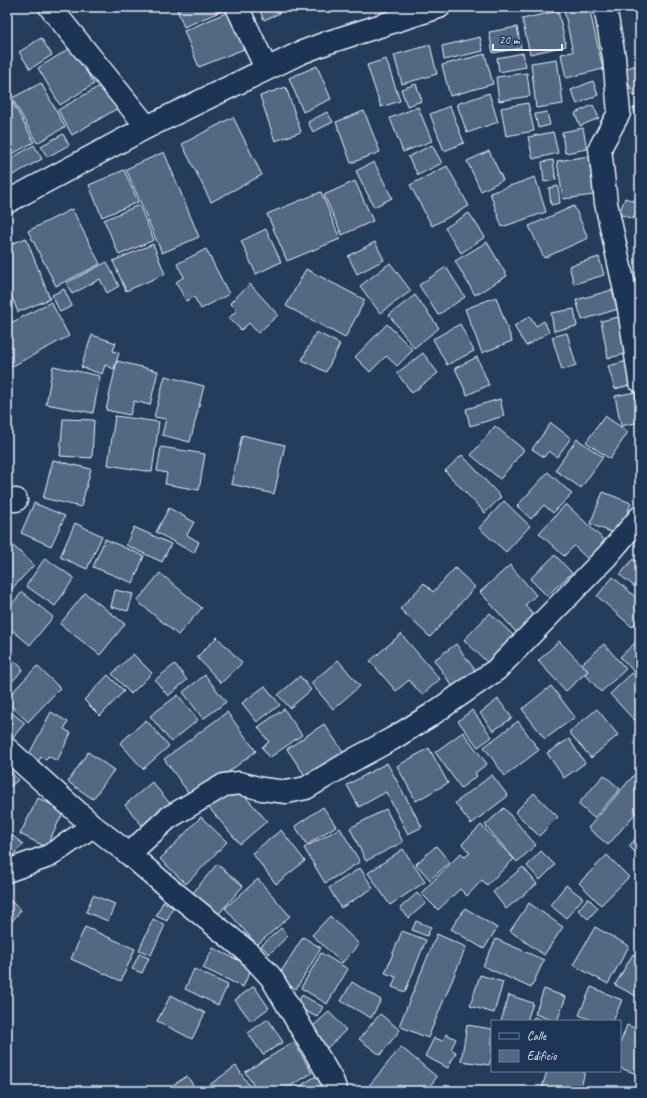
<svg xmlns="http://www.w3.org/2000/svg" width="647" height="1098" font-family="Caveat,sans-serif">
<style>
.building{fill:#536782;stroke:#e8f1f8}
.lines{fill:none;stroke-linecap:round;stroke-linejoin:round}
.street-casing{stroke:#e8f1f8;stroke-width:25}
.secondary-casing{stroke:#e8f1f8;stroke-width:25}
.street{stroke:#1d3557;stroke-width:22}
.secondary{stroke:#1d3557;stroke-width:22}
</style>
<rect width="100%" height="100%" fill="#253d5d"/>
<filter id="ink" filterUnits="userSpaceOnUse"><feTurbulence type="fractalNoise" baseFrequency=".025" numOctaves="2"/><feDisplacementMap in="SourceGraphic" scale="8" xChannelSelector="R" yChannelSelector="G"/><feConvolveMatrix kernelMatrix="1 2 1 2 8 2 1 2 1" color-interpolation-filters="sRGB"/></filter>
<g filter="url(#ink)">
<path class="building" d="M176,7H228L229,8L184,27Z
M258,7H277L280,13L264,20Z
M579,7H589L603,69L566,78L561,54L573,52L564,10Z
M558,11L566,46L530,54L522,19Z
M228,12L244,49L199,67L184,31Z
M517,27L521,48L493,53L489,32Z
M480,37L483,51L444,60L442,46Z
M41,38L52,55L30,69L19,52Z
M430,45L437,74L402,84L394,55Z
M72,47L94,84L60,105L38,68Z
M523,53L526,67L499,72L497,58Z
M485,54L493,84L450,96L442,65Z
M386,59L400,101L381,107L367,65Z
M557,59L563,104L536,108L531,63Z
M640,64V94L633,96L624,69Z
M317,66L331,99L303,112L289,78Z
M527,73L530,96L499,101L496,77Z
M593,81L598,95L577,104L571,90Z
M107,82L120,107L72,135L58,110Z
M41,83L65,127L37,143L12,98Z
M416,84L422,101L407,106L401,89Z
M286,87L301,132L275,141L260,96Z
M7,92L34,142L7,157Z
M489,93L498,122L467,133L457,104Z
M528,103L534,131L506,136L501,108Z
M593,105L599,118L580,126L575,113Z
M450,106L464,143L444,151L430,114Z
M640,106V126L633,108Z
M418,107L432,141L403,152L390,118Z
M364,111L380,152L351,163L336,122Z
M327,112L333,122L313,132L308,122Z
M547,112L550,125L538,128L535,114Z
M233,117L262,175L211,202L182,144Z
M583,128L587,149L565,153L562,132Z
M553,132L558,153L533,159L528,137Z
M63,134L69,145L47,157L41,146Z
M34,145L42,159L13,175L7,164V161Z
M432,145L442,163L418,175L408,157Z
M489,151L503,180L481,191L467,161Z
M164,152L199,237L162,253L126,169Z
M589,156L594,195L563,199L557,161Z
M553,160L556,180L544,182L542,162Z
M374,162L392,198L374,207L356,171Z
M447,166L469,206L432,226L410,185Z
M124,170L138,202L102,217L89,185Z
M535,177L546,212L502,227L490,193Z
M355,181L373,221L342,235L324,195Z
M558,186L560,203L551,205L549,188Z
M321,192L340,239L287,261L267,214Z
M625,198L639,203L633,219L619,214Z
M139,205L154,240L119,255L104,220Z
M574,206L588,238L544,258L529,226Z
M72,209L100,264L56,286L28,231Z
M469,213L485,237L461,253L445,228Z
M266,229L281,262L256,274L241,241Z
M26,238L50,299L18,312L7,285V246Z
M375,242L384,260L357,274L348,256Z
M487,242L507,276L475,295L455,261Z
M153,244L165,274L126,291L113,261Z
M206,249L229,294L201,309L194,297L186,301L176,282L184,277L177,264Z
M599,257L604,275L574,284L569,266Z
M107,262L119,286L107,293L100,279L72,294L66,283Z
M390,263L411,291L380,313L360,286Z
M446,267L465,297L438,315L419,285Z
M306,269L365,300L345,338L286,306Z
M250,284L278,315L258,333L249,323L241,330L229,318L237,310L230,303Z
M64,289L72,306L60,312L52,295Z
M612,290L618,309L582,320L576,300Z
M415,295L439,328L414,348L389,315Z
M496,297L512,341L482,353L465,309Z
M51,302L69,336L7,369V325Z
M574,309L577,326L554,331L551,313Z
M530,316L536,326L544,321L549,332L526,346L514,326Z
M623,316L630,353L608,358L601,321Z
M387,324L413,350L397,366L386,356L370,372L355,357Z
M460,324L474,351L447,365L433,339Z
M316,332L340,344L326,372L302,360Z
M567,333L576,365L562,370L552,337Z
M92,335L116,343L113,351L119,353L114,369L105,365L102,374L81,367Z
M423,353L438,373L412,393L397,373Z
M477,357L489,385L467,395L455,368Z
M631,360L638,383L615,389L608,366Z
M117,361L158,371L150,405L134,401L130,415L106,410Z
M53,366L100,376L93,413L46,404Z
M165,376L204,386L190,442L162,435L166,419L154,417Z
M635,392L640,416V422L621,426L615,396Z
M500,399L504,416L470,426L466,409Z
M115,416L159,422L152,472L108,465Z
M605,416L628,432L610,459L586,442Z
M63,419L94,420L92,458L60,456Z
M551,423L571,438L557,457L549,451L544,457L532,449Z
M495,426L524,450L500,479L471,455Z
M242,435L285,445L274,494L231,484Z
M577,439L603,457L581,488L555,470Z
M161,447L205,454L199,490L165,484L167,473L157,471Z
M462,455L501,497L485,513L445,471Z
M53,460L91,469L81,507L43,498Z
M548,472L572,494L553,513L544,505L531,519L517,506Z
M603,492L631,503L619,535L590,524Z
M504,501L530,526L506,552L479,528Z
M34,503L65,516L51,546L21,533Z
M566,504L605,541L588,559L574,546L564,556L539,533Z
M169,508L194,522L187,535L199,542L194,553L156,532Z
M75,523L102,536L87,569L60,557Z
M134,527L171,544L162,562L126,545Z
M105,539L144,556L133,583L93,567Z
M7,540L34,565L7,594Z
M555,555L572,573L547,596L530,579Z
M45,558L74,578L55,606L26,586Z
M633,559L640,565V591L620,575Z
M510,565L536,595L525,605L534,616L516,632L480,592Z
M455,568L475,587L430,637L400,609L424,583L433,592Z
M160,573L202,608L178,635L137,601Z
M613,577L640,601V618L632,627L597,596Z
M115,590L133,594L128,611L111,607Z
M22,592L53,617L30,645L7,626V610Z
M85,593L125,624L100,655L60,624Z
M490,613L514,636L488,663L464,640Z
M401,634L440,679L422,695L409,680L396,691L370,661Z
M217,637L242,663L221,683L197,657Z
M640,638V678L620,657Z
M559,641L588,671L566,691L538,661Z
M456,644L475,670L453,687L434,660Z
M604,644L626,669L601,692L585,674L588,671L582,664Z
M7,654L23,669L7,688Z
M133,654L152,673L131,694L112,674Z
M338,660L360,686L333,709L311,683Z
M175,664L187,680L168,696L155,680Z
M37,666L60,688L28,722L7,702V698Z
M632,673L640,681V715L634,720L610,694Z
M108,675L124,691L100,716L84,700Z
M205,675L226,702L203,719L183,692Z
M300,676L311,690L290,708L278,695Z
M265,686L280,705L257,722L242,703Z
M551,686L575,717L545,739L522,709Z
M178,695L198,720L171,742L150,716Z
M498,699L512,718L493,731L480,713Z
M7,709L25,723L8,743L7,742Z
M284,709L302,735L269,758L262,747L269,742L258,727Z
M597,709L618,735L591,758L569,732Z
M472,710L492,737L478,747L458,721Z
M51,712L68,722L64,729L71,733L57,761L48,756L46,760L41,757L37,764L27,758Z
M227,712L256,751L193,799L164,759Z
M146,720L169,746L143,769L120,743Z
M518,721L539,750L505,776L484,747Z
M324,724L345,754L308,780L287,749Z
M463,732L487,764L475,773L477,776L461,788L435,752Z
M569,739L585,763L564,778L547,753Z
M429,748L448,783L416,801L397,766Z
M88,752L114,770L93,799L68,782Z
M387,763L422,827L408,834L386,792L359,807L347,785Z
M8,768L18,780L7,789V769Z
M640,768V808L608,845L588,828Z
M492,775L508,796L471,824L455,803Z
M604,775L620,789L594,818L578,804Z
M152,782L172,806L145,829L125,805Z
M235,785L267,821L240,844L209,808Z
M534,793L558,817L539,836L515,812Z
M38,798L64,811L46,847L20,834Z
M323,807L336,826L307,845L295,826Z
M504,808L536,845L517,862L485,825Z
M386,809L403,842L366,861L350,828Z
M201,817L227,842L186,884L160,859Z
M481,825L514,859L487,885L482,880L467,896L460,889L438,910L421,893L461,853L465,857L470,853L462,844Z
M340,828L360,862L325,883L304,848Z
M281,830L305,861L276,884L252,853Z
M9,833L23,844L11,858L7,855V835Z
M639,835L640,836V850L637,854L629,846Z
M436,846L450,862L430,880L416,864Z
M403,849L425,882L390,905L368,873Z
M541,851L555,865L540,880L527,866Z
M607,855L629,877L601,905L579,883Z
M217,864L243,886L217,916L192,894Z
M523,867L537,884L506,909L493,892Z
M360,868L373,888L341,908L329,888Z
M258,879L290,916L257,945L225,908Z
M566,885L583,898L566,918L550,905Z
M417,893L426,903L409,918L400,908Z
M93,895L115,904L108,921L86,912Z
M7,898L21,910L9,925L7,924Z
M588,898L598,908L588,919L578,910Z
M163,902L173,907L167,921L156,916Z
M529,903L563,927L544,955L510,931Z
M465,908L497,928L484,949L451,929Z
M330,916L359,944L342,963L312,935Z
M153,919L165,925L151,955L139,950Z
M416,921L431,927L427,936L412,930Z
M85,927L135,949L121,981L71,959Z
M595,927L629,946L608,984L573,965Z
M281,928L288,936L269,954L261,946Z
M402,931L426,940L405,992L392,987L396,977L385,973Z
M437,934L466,947L428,1038L399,1026Z
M303,937L321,948L296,989L277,978Z
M496,939L544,960L531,988L483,966Z
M213,948L252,967L243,987L203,968Z
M321,953L348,969L327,1004L301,988Z
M139,954L149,958L142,973L132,969Z
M633,954L640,957V998L615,985Z
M194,969L228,985L218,1005L185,989Z
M480,975L503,982L494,1013L470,1006Z
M352,982L381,1000L371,1018L341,1001Z
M254,986L269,1008L251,1021L235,1000Z
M591,987L622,1000L613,1021H594L579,1015Z
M544,989L566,997L557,1021H554L535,1014Z
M171,995L205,1013L192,1039L157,1021Z
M302,995L323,1007L317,1017L305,1011L303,1016L293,1011Z
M509,995L533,1003L527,1021H501Z
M329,1012L346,1030L324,1051L306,1032Z
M380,1014L400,1030L380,1055L359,1039Z
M534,1017L545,1021H532Z
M268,1019L283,1042L263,1055L248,1033Z
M467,1025L492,1029V1059H491L489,1065L461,1061Z
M627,1025L640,1030V1067L637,1074L620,1068V1044Z
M446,1034L456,1039L451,1049L456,1052L448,1068L425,1056L434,1038L443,1041Z
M294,1042L312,1073L282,1091H257L245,1072Z
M401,1047L437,1077L426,1091H373L368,1087Z
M236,1066L253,1091H207L205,1088Z
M547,1071H579L585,1072L580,1091H541Z
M187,1076L197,1091H164Z
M316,1076L325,1091H292Z"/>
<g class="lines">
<defs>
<path id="street" d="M50,7L147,127
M237,7L266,68
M605,7L614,57L619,113L600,148L606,203L629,309L640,381
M7,500H16
M7,749L93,826L129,854L171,890L248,952L271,977L332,1080L336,1091
M129,854L168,818L224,785L239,783L262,789L287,792L306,788L355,759L392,739L431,715L496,670L607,556L640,517
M7,871L49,856L93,826"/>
<path id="secondary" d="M7,202L147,127L300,53L326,43L439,7"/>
</defs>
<use href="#street" class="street-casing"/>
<use href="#secondary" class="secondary-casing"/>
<use href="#street" class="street"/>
<use href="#secondary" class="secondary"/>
</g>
</g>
<rect width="647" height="1098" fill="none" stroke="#1d3557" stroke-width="24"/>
<rect x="12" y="12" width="623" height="1074" fill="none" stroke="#e8f1f8" stroke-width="1.5" filter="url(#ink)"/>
<rect x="491" y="1020" width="130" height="52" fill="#1d3557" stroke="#6e8097"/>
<rect x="499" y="1033" width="20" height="6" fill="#1d3557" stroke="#6e8097"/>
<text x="527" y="1040" font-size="12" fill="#e8f1f8">Calle</text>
<rect x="499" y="1050" width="20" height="12" fill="#536782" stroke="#6e8097"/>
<text x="527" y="1060" font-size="12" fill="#e8f1f8">Edificio</text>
<path d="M493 44v6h69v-6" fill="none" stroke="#e8f1f8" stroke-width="2"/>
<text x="499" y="44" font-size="12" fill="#e8f1f8" stroke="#1d3557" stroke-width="3" paint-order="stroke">20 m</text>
</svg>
